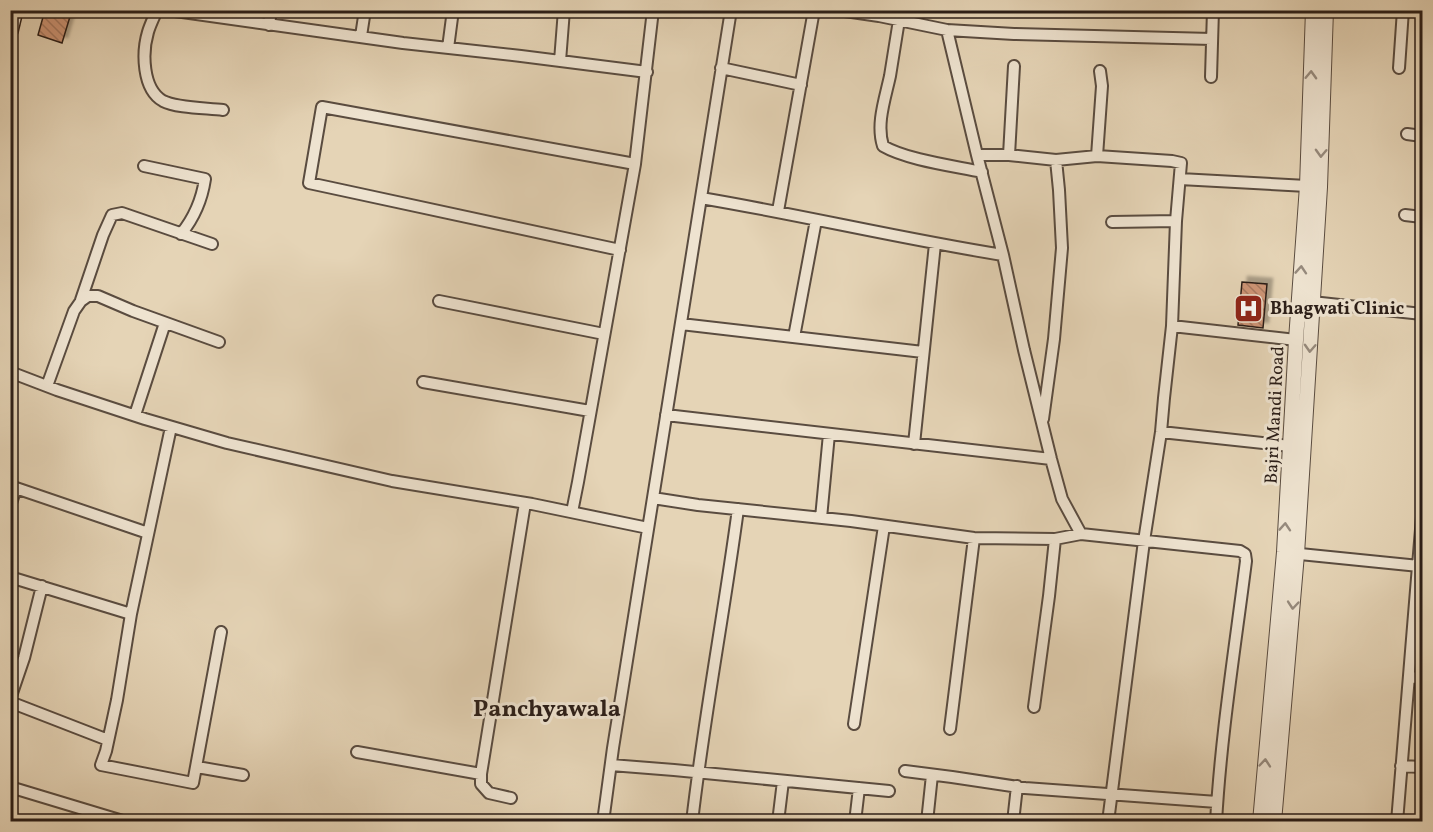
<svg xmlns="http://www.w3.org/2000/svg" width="1433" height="832" font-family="Vollkorn,serif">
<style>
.building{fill:url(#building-back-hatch);stroke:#2b1e18;stroke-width:1.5;filter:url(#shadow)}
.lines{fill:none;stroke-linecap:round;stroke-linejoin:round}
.minor-casing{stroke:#5a4c40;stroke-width:14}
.tertiary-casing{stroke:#5a4c40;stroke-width:16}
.secondary-casing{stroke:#2b1e18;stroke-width:18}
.minor{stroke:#eee3d0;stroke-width:10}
.tertiary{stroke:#eee3d0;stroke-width:14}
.secondary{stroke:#eee3d0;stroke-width:15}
.oneway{stroke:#968a7d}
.labels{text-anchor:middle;stroke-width:6;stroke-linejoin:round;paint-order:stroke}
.poi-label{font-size:18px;font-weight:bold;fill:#2b1e18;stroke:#eee3d0;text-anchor:start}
.street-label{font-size:18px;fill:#2b1e18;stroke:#eee3d0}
.district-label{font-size:24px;font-weight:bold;fill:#2b1e18;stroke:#eee3d0}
</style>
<defs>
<pattern id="building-back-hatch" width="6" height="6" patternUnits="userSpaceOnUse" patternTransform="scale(1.5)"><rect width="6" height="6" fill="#ce9576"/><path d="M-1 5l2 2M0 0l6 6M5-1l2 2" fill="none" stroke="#a77960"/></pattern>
<filter id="shadow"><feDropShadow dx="5.5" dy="-5.5" stdDeviation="1.5" flood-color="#0004"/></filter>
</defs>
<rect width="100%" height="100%" fill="#e5d4b6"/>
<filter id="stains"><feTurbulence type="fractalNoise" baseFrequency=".00333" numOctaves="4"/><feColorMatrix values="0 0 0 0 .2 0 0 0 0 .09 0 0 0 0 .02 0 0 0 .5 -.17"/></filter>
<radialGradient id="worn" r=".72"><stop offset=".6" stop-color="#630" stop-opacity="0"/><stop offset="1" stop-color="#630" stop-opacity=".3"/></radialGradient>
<path class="building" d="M45,10H72L62,43L38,35Z
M1242,282L1267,284L1263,328L1238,325Z"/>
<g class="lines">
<defs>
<path id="minor" d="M157,10C154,17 150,25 148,32C142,52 142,89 163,101C176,108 207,108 223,110
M168,10L403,43L521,56L647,72
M838,10L879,16L947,30L1014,34L1212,39
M899,20C896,39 893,58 890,76C885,99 876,124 883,146C907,160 954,166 982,172
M269,25L271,10
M947,30L977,155L1003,255L1024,350L1051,459L1062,499L1081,534
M361,36L365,10
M448,48L453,10
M560,61L564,10
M721,68L801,85
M1399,68L1403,10
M1211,77L1213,10
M1407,134L1422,136
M977,155H1009L1056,160L1097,156L1172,161L1181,163L1176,221L1172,326L1164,398L1161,432L1144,541L1108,822
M1009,155L1014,66
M1097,156L1102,86L1100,71
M144,166L205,179C202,199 194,218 181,234
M1180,179L1307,186
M701,198C802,215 902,239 1003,255
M778,211L814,10
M1405,215L1422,217
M1112,222L1176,221
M620,250L309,183L322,107L635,164
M81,300L103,235L112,215L122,213L212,244
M439,301L604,334
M1312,302L1422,314
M681,324L923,352
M1172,326L1296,340
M794,337L816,220
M10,372L57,390L145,419L227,443L392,481L532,504L648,528
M423,382L590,411
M47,386L74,311L81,301L88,296H98L133,311L219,342
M135,415L165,323
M666,415L1051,459
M1043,419L1054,339L1062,248L1059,190L1056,160
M171,427L131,614L117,700L106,751L101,765L193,783L221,632
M1161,432L1290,446
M914,444L935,244
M10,486L148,533
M653,498L698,505L851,521L974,538L1055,539L1081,534L1240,551L1245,554L1246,561C1235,648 1221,734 1216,822
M10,506L16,488
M572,512L578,482L635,164L653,10
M821,518L829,434
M1290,553L1419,566
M10,577L131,614
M1409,677L1422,678
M10,699L24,658L42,586
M10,702L108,740
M1034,707L1049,596L1055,539
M854,724L884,526
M950,729L974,538
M357,752L481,774
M611,765L674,770L889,791
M1401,766L1422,767
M197,767L243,775
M905,771L952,777L1025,788L1217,802
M10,787L126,822
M511,798L489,793L481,784V774L525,503
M603,822L613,748L731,10
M692,822C704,717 724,614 738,509
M778,822L783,781
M855,822L859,788
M927,822L932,775
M1013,822L1017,786
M1397,822L1422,517"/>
<path id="tertiary" d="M1260,822L1284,552L1296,340L1307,186L1313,10
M1274,822L1297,554L1320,187L1326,10"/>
<path id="secondary" d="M10,31L15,10"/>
</defs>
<use href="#minor" class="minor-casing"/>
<use href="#tertiary" class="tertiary-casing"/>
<use href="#secondary" class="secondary-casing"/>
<use href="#minor" class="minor"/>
<use href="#tertiary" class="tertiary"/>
<use href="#secondary" class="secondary"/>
</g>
<defs><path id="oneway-chevron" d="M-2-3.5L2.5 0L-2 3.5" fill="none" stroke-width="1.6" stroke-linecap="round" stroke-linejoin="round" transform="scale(1.5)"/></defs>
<g class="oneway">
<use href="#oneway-chevron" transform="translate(1311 75) rotate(-88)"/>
<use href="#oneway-chevron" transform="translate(1321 153) rotate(92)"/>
<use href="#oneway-chevron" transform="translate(1301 270) rotate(-86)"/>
<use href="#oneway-chevron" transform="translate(1310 348) rotate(93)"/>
<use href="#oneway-chevron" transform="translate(1285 527) rotate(-86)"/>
<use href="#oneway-chevron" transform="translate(1293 605) rotate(95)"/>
<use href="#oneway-chevron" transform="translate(1265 763) rotate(-85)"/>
</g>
<defs>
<symbol id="hospital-square" viewBox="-11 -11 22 22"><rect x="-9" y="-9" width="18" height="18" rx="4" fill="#8f2418" stroke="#eee3d0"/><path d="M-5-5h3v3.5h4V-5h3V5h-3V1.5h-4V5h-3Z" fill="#fff"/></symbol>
</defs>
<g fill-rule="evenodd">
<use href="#hospital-square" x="1232" y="292" width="33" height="33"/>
</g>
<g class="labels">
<g class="poi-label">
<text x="1270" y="314">Bhagwati Clinic</text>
</g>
<g class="street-label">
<text transform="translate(1274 415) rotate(-87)" y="6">Bajri Mandi Road</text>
</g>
<g class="district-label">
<text x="547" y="716">Panchyawala</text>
</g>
</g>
<rect width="1433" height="832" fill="none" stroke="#e5d4b6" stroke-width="36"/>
<rect x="12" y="12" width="1409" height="808" fill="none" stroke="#2b1e18" stroke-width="3"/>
<rect x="18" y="18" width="1397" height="796" fill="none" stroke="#2b1e18" stroke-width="1.5"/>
<rect width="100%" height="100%" filter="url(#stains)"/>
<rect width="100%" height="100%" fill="url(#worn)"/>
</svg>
